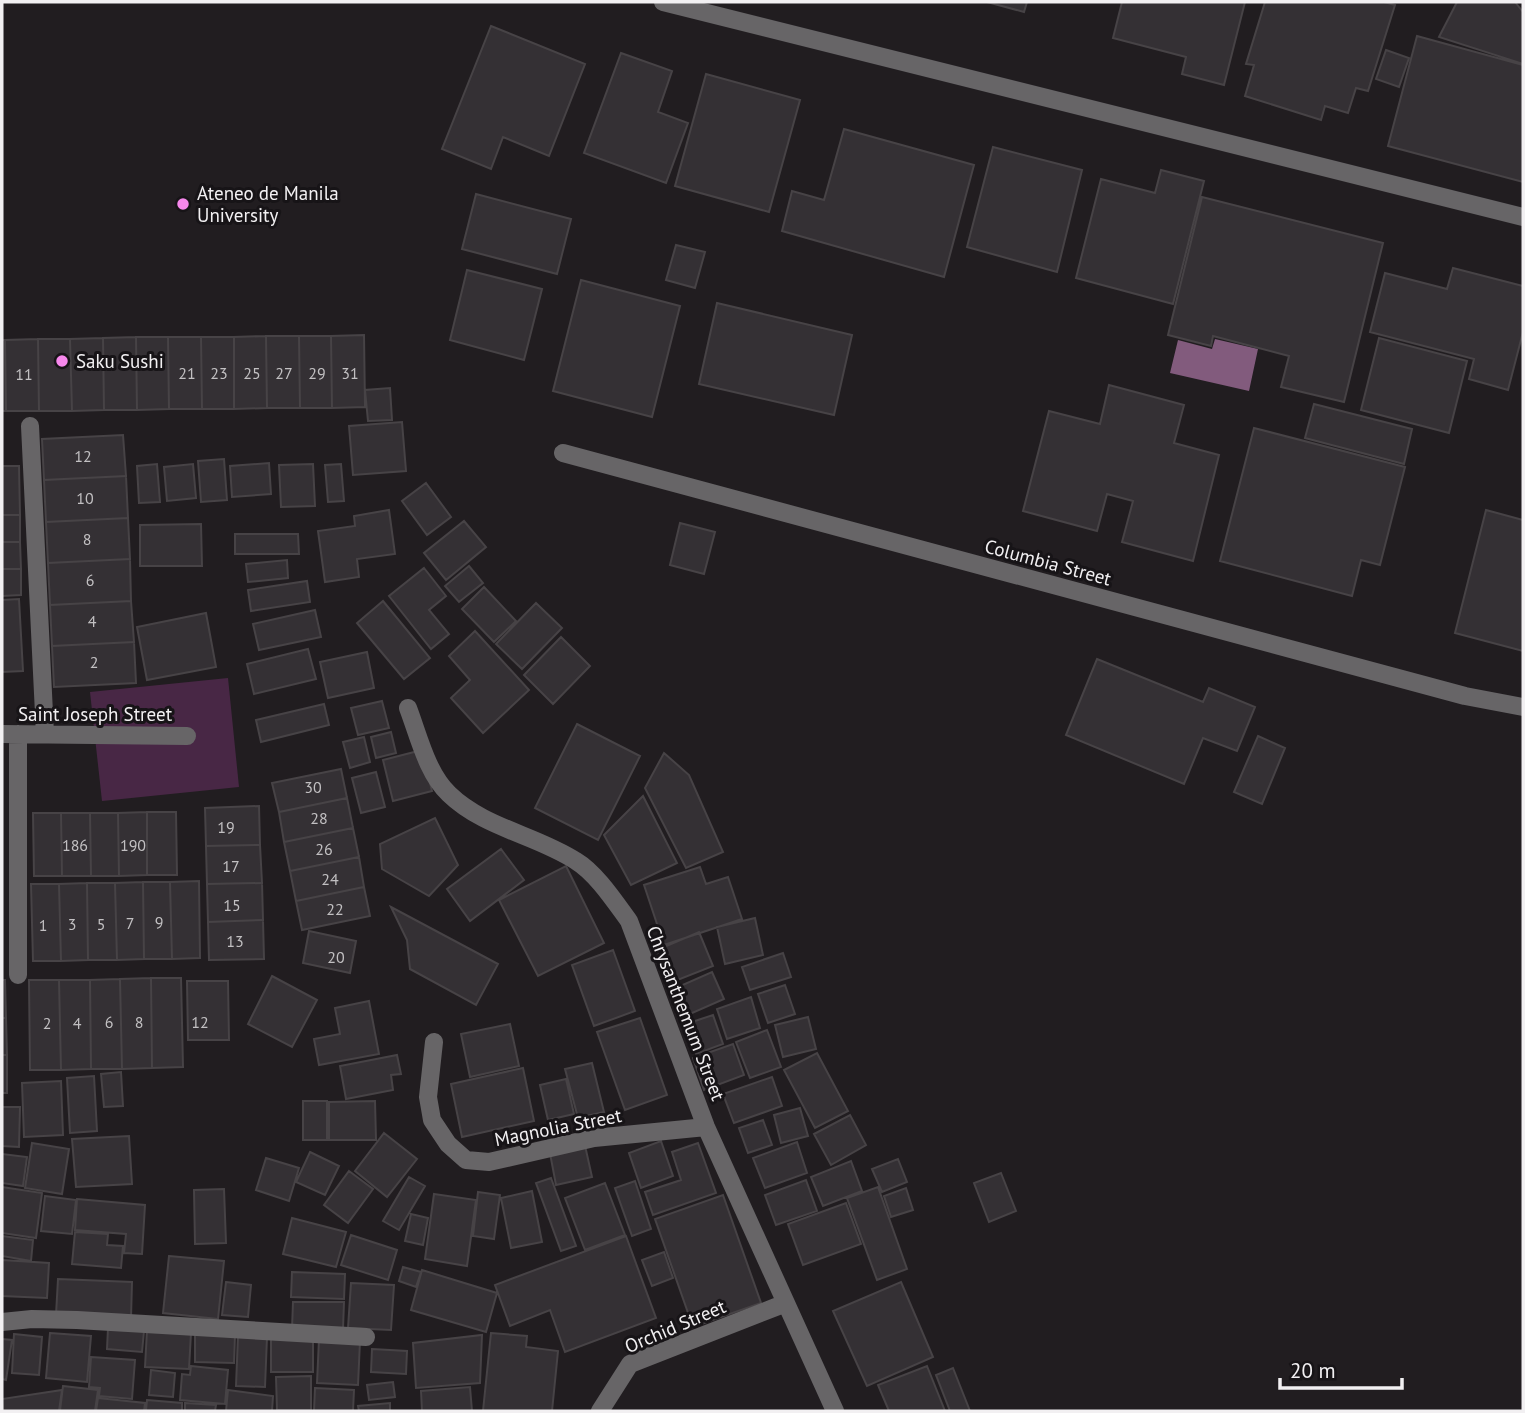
<svg xmlns="http://www.w3.org/2000/svg" width="1525" height="1413" font-family="'PT Sans',sans-serif">
<style>
.green{fill:#482745}
.water{fill:#825b7d}
.building{fill:#343034;stroke:#474346;stroke-width:2}
.lines{fill:none;stroke-linecap:round;stroke-linejoin:round}
.street{stroke:#676567;stroke-width:18}
.poi-dot{fill:#f788ec;stroke:#171417;stroke-width:2.5}
.labels{text-anchor:middle;stroke-width:6;stroke-linejoin:round;paint-order:stroke}
.number-label{font-size:16px;fill:#c2c0c2}
.poi-label{font-size:19px;fill:#f2f0f2;stroke:#171417;text-anchor:start}
.street-label{font-size:19px;fill:#f2f0f2;stroke:#171417}
</style>
<rect width="100%" height="100%" fill="#211d20"/>
<path class="green" d="M228,678L239,787L102,801L90,692Z"/>
<path class="water" d="M1215,339L1258,349L1249,391L1170,373L1178,340L1212,349Z"/>
<path class="building" d="M987,2H1027L1024,12Z
M1122,2H1245L1224,85L1182,74L1186,57L1113,38Z
M1265,2H1384L1395,5L1368,91L1356,88L1348,113L1325,106L1321,120L1245,96L1254,65L1246,64Z
M1457,2H1515L1523,12V64L1439,37Z
M491,26L585,64L549,156L503,137L491,169L442,149Z
M1417,36L1523,65V182L1388,146Z
M1386,50L1409,58L1399,87L1376,79Z
M621,53L672,71L658,112L688,123L666,183L584,153Z
M706,74L800,100L769,212L675,186Z
M844,129L974,165L944,277L782,231L792,191L824,200Z
M993,147L1082,170L1057,272L967,247Z
M1161,170L1204,181L1173,304L1076,278L1101,179L1155,193Z
M476,194L571,219L557,274L462,249Z
M1202,197L1383,243L1344,402L1281,387L1289,356L1213,336L1211,346L1168,335Z
M676,245L705,252L695,288L666,280Z
M1453,268L1523,286V332L1508,390L1469,379L1474,359L1370,332L1385,273L1447,289Z
M467,270L542,289L524,360L450,340Z
M581,280L680,306L652,417L553,391Z
M717,303L852,335L834,415L699,384Z
M364,335L365,407L332,408L331,336Z
M266,336L267,408L234,409V337Z
M266,336H299L300,408H267Z
M299,336H331L332,408H300Z
M136,337L137,410H104L103,338Z
M136,337H168L169,409L137,410Z
M168,337H201L202,409H169Z
M201,337H234V409H202Z
M103,338L104,410L72,411L70,339Z
M1379,338L1467,361L1449,433L1361,410Z
M38,339H70L72,411H39Z
M38,339L39,411H6L5,340Z
M2,340H5L6,411H2Z
M1109,385L1184,405L1174,443L1219,455L1193,561L1122,542L1133,501L1107,494L1097,531L1023,511L1049,411L1100,424Z
M390,388L392,420L368,421L365,390Z
M1314,404L1412,429L1404,464L1305,438Z
M402,422L406,471L353,475L349,426Z
M1254,428L1405,467L1380,565L1361,560L1352,596L1220,561Z
M123,435L126,476L44,480L42,439Z
M224,459L227,500L201,502L198,461Z
M269,463L271,494L232,497L230,466Z
M157,464L160,502L139,503L137,466Z
M193,464L196,498L167,501L164,467Z
M313,464L315,506L281,507L279,465Z
M341,464L344,501L328,502L325,465Z
M2,466H19L20,515H2Z
M126,476L128,518L46,522L44,480Z
M426,483L451,517L427,535L402,501Z
M389,510L395,554L357,559L359,577L325,582L318,531L355,526L354,516Z
M1486,510L1523,520V651L1455,633Z
M2,515H20V542H2Z
M128,518L130,559L48,563L46,522Z
M464,521L486,547L446,580L424,553Z
M680,523L715,532L704,574L670,565Z
M201,524L202,566H140V525Z
M235,534H298L299,554H235Z
M2,542H20L21,569H2Z
M130,559L131,601L50,605L48,563Z
M287,560L288,578L248,582L246,564Z
M469,566L483,583L459,602L445,586Z
M424,568L446,596L429,610L449,634L431,649L389,596Z
M2,569H21V595L2,596Z
M307,581L310,602L251,611L248,590Z
M484,587L516,621L494,642L462,609Z
M19,599L23,671L2,672V600Z
M131,601L134,642L52,646L50,605Z
M383,601L430,658L404,679L357,623Z
M536,603L562,628L522,669L496,644Z
M315,610L321,637L259,650L253,624Z
M206,613L216,667L147,680L137,627Z
M475,631L529,690L483,733L451,698L470,680L449,656Z
M561,637L590,666L553,704L524,675Z
M134,642L136,683L54,687L52,646Z
M308,649L316,679L254,694L247,664Z
M367,652L374,688L328,698L320,662Z
M1097,659L1203,702L1209,688L1255,707L1237,751L1203,738L1184,784L1066,735Z
M382,701L389,728L358,735L351,708Z
M324,704L329,725L261,742L256,720Z
M577,724L640,756L598,840L535,808Z
M391,732L396,753L376,758L371,737Z
M1258,736L1285,748L1262,804L1234,792Z
M364,737L370,762L350,768L343,742Z
M422,750L432,791L393,801L383,760Z
M664,753L689,775L723,852L686,868L645,788Z
M341,769L347,798L279,812L272,783Z
M376,772L385,807L361,813L352,778Z
M643,796L677,863L631,885L604,835Z
M347,798L353,828L284,842L279,812Z
M259,806L260,845L206,846L205,808Z
M147,812V875L119,876L118,813Z
M147,812H176L177,875H147Z
M33,813H61L62,876H34Z
M61,813H90L91,876H62Z
M90,813H118L119,876H91Z
M435,818L458,865L429,896L382,869L380,844Z
M353,828L359,857L290,871L284,842Z
M260,845L262,883L207,884L206,846Z
M501,849L524,880L470,921L447,889Z
M359,857L364,887L296,901L290,871Z
M566,866L604,943L538,976L499,900Z
M700,867L706,884L728,877L742,919L664,945L644,885Z
M199,881L200,958L172,959L170,882Z
M143,882L144,959L117,960L115,883Z
M143,882H170L172,959H144Z
M87,883L88,960L61,961L59,884Z
M87,883H115L117,960H88Z
M262,883L263,920L208,922L207,884Z
M31,884H59L61,961H33Z
M364,887L370,916L302,930L296,901Z
M391,907L498,964L476,1005L410,969L407,940Z
M755,918L763,955L725,964L717,927Z
M263,920L264,959L209,960L208,922Z
M309,931L356,941L350,973L303,963Z
M699,932L713,966L670,983L657,950Z
M613,950L635,1011L594,1026L572,965Z
M783,953L791,977L750,990L742,967Z
M712,972L724,999L690,1014L678,987Z
M272,976L317,1000L292,1047L248,1024Z
M151,978L152,1068L122,1069L120,979Z
M151,978H181L183,1067L152,1068Z
M120,979L122,1069H91L90,980Z
M2,980H5L6,1018H2Z
M29,980H59L61,1070H30Z
M59,980H90L91,1069L61,1070Z
M187,981H228L229,1040H188Z
M785,985L795,1014L768,1023L758,994Z
M751,997L760,1028L727,1039L717,1009Z
M369,1001L379,1054L319,1065L314,1039L340,1034L335,1008Z
M713,1015L723,1044L696,1054L686,1024Z
M808,1017L816,1049L783,1057L775,1025Z
M2,1018H6L7,1055H2Z
M640,1018L667,1095L625,1110L597,1032Z
M510,1024L519,1066L470,1077L461,1034Z
M767,1030L781,1067L750,1078L736,1042Z
M733,1044L744,1075L704,1090L693,1058Z
M817,1053L848,1111L815,1128L784,1070Z
M2,1055H7V1093H2Z
M397,1055L401,1074L391,1075L393,1090L346,1099L340,1066Z
M592,1063L604,1112L578,1118L565,1069Z
M523,1068L534,1121L462,1137L451,1084Z
M121,1072L123,1106L104,1107L101,1074Z
M94,1076L97,1131L70,1133L67,1078Z
M772,1077L782,1106L734,1123L723,1094Z
M566,1079L574,1114L548,1120L540,1085Z
M61,1081L63,1135L24,1137L22,1083Z
M303,1101H327V1140H303Z
M375,1101L376,1140H329V1102Z
M2,1107H20L19,1147L2,1146Z
M800,1108L808,1136L781,1143L774,1115Z
M850,1115L866,1145L831,1165L814,1134Z
M763,1120L772,1145L748,1153L739,1128Z
M384,1133L417,1159L387,1197L355,1171Z
M129,1136L132,1184L76,1187L72,1139Z
M584,1141L592,1177L556,1185L549,1148Z
M661,1141L673,1176L641,1188L629,1153Z
M797,1142L807,1173L765,1188L753,1158Z
M32,1143L69,1149L62,1194L25,1188Z
M698,1143L716,1193L653,1215L645,1192L681,1180L672,1152Z
M310,1152L339,1166L325,1195L296,1182Z
M2,1154L27,1157L23,1186L2,1183Z
M266,1158L299,1168L289,1201L256,1190Z
M898,1159L907,1182L882,1192L872,1169Z
M851,1161L862,1191L823,1206L811,1177Z
M349,1171L373,1189L348,1223L324,1205Z
M1001,1173L1016,1211L989,1222L974,1183Z
M409,1177L425,1186L399,1230L383,1221Z
M551,1178L576,1246L561,1251L536,1183Z
M806,1180L817,1211L776,1225L765,1195Z
M635,1181L651,1229L632,1236L615,1188Z
M605,1183L625,1235L585,1250L565,1198Z
M2,1187L42,1193L36,1238L2,1233Z
M878,1187L907,1269L877,1280L847,1198Z
M906,1188L913,1210L891,1217L884,1196Z
M224,1189L226,1243L195,1244L194,1190Z
M532,1191L542,1242L511,1248L501,1198Z
M478,1192L500,1195L494,1239L473,1236Z
M434,1194L476,1200L467,1266L425,1259Z
M723,1195L761,1303L693,1327L655,1219Z
M45,1196L76,1200L72,1234L41,1231Z
M77,1199L145,1205L142,1254L124,1253L126,1234L75,1230Z
M846,1203L861,1244L803,1265L788,1224Z
M411,1214L428,1218L423,1245L405,1241Z
M292,1218L346,1232L336,1267L283,1254Z
M75,1232L108,1234L107,1245L123,1246L121,1268L72,1264Z
M351,1235L397,1250L388,1280L341,1265Z
M2,1236L33,1240L31,1261L2,1256Z
M626,1236L656,1318L565,1352L550,1310L510,1326L495,1285Z
M664,1252L673,1278L652,1286L642,1260Z
M169,1256L224,1261L218,1319L163,1313Z
M2,1260L49,1263L47,1298L2,1296Z
M403,1267L421,1272L416,1287L399,1281Z
M422,1270L497,1293L486,1332L411,1310Z
M292,1272L345,1274L344,1299L291,1297Z
M58,1279L132,1282L131,1318L56,1315Z
M226,1282L251,1285L248,1317L222,1315Z
M901,1282L933,1357L867,1386L833,1311Z
M351,1283L394,1285L391,1330L348,1328Z
M293,1302H344L343,1329H292Z
M108,1328L144,1331L142,1352L107,1349Z
M147,1330L191,1333L189,1369L145,1367Z
M50,1333L91,1336L87,1382L46,1378Z
M491,1333L527,1336L526,1347L558,1351L552,1411H483Z
M14,1334L42,1337L39,1375L12,1373Z
M195,1334L235,1335L234,1363L195,1362Z
M482,1335L480,1383L416,1388L413,1343Z
M238,1336L267,1337L265,1387L236,1386Z
M2,1339L12,1340L6,1380L2,1379Z
M271,1339H313V1372H271Z
M319,1339L360,1341L358,1385L317,1383Z
M372,1349L407,1351L406,1374L371,1372Z
M91,1357L135,1360L132,1399L99,1396L100,1388L89,1387Z
M191,1366L228,1370L225,1404L180,1400L182,1374L190,1375Z
M927,1366L945,1411H889L878,1385Z
M953,1368L970,1411H950L936,1375Z
M151,1370L175,1373L173,1397L149,1395Z
M311,1376V1410H277L276,1377Z
M393,1382L395,1397L369,1400L367,1385Z
M63,1386L98,1390L95,1411H60Z
M470,1387L472,1411H422L421,1391Z
M315,1388L354,1390L353,1411H314Z
M62,1390L59,1411H3L2,1399Z
M228,1390L273,1396L272,1411H226Z
M98,1398L145,1403L144,1411H96Z
M147,1400L182,1403V1411H146Z
M185,1403L216,1405L215,1411H185Z
M390,1403V1411H359L358,1406Z"/>
<g class="lines">
<path class="street" d="M663,2L1523,217
M30,426L45,734
M563,453L1465,696L1523,707
M408,708C419,737 427,773 449,794C484,828 536,835 576,861C596,873 615,902 629,921L706,1127L835,1411
M2,734L187,736
M18,975V734
M434,1042L428,1097L432,1120L448,1144L466,1160L489,1162L594,1138L706,1127
M2,1322L32,1319L77,1320L366,1337
M600,1411L630,1364L786,1303"/>
</g>
<g class="poi-dot">
<circle cx="183" cy="204" r="7"/>
<circle cx="62" cy="361" r="7"/>
</g>
<g class="labels">
<g class="number-label">
<text x="187" y="379">21</text>
<text x="219" y="379">23</text>
<text x="252" y="379">25</text>
<text x="284" y="379">27</text>
<text x="317" y="379">29</text>
<text x="350" y="379">31</text>
<text x="24" y="380">11</text>
<text x="83" y="462">12</text>
<text x="85" y="504">10</text>
<text x="87" y="545">8</text>
<text x="90" y="586">6</text>
<text x="92" y="627">4</text>
<text x="94" y="668">2</text>
<text x="313" y="793">30</text>
<text x="319" y="824">28</text>
<text x="226" y="833">19</text>
<text x="75" y="851">186</text>
<text x="133" y="851">190</text>
<text x="324" y="855">26</text>
<text x="231" y="872">17</text>
<text x="330" y="885">24</text>
<text x="232" y="911">15</text>
<text x="335" y="915">22</text>
<text x="159" y="928">9</text>
<text x="130" y="929">7</text>
<text x="72" y="930">3</text>
<text x="101" y="930">5</text>
<text x="43" y="931">1</text>
<text x="235" y="947">13</text>
<text x="336" y="963">20</text>
<text x="109" y="1028">6</text>
<text x="139" y="1028">8</text>
<text x="200" y="1028">12</text>
<text x="47" y="1029">2</text>
<text x="77" y="1029">4</text>
</g>
<g class="poi-label">
<text x="197" y="200">Ateneo de Manila<tspan x="197" dy="22">University</tspan></text>
<text x="76" y="368">Saku Sushi</text>
</g>
<g class="street-label">
<text transform="translate(1048 562) rotate(15)" y="7">Columbia Street</text>
<text x="95" y="721">Saint Joseph Street</text>
<text transform="translate(686 1013) rotate(69)" y="7">Chrysanthemum Street</text>
<text transform="translate(558 1127) rotate(-11)" y="7">Magnolia Street</text>
<text transform="translate(675 1326) rotate(-23)" y="7">Orchid Street</text>
</g>
</g>
<rect width="1525" height="1413" fill="none" stroke="#f2f0f2" stroke-width="7"/>
<path d="M1280 1378v10h122v-10" fill="none" stroke="#f2f0f2" stroke-width="3.5"/>
<text x="1290" y="1378" font-size="21" fill="#f2f0f2" stroke="#171417" stroke-width="5" paint-order="stroke">20 m</text>
</svg>
